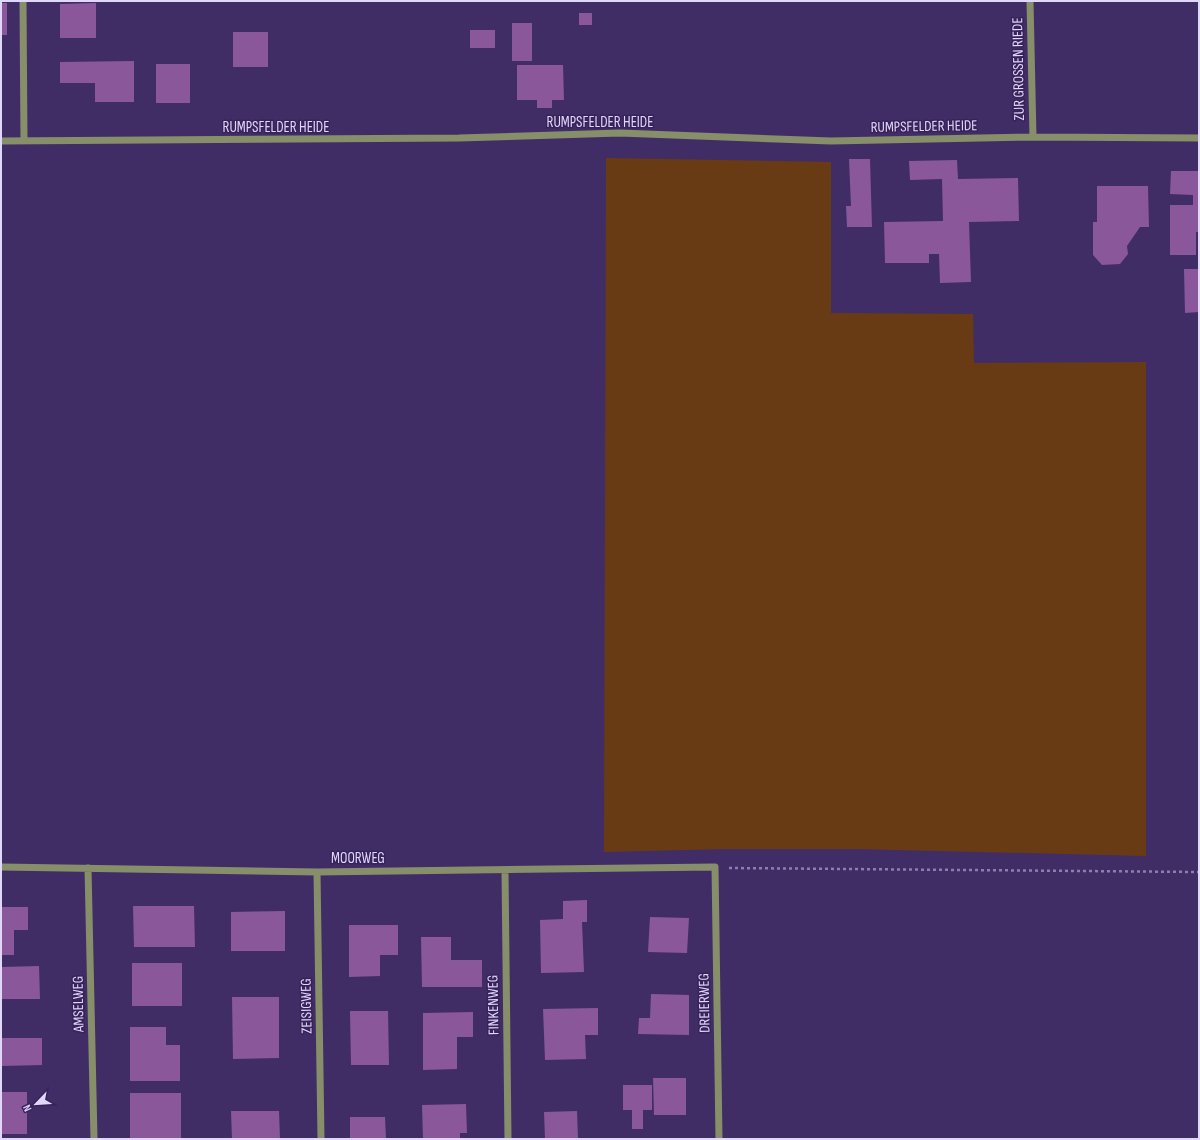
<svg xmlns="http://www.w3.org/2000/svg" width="1200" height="1140" font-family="'Sofia Sans Condensed',sans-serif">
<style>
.green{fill:#693b14}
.building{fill:#8a579b}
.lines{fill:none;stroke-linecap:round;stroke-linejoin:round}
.path{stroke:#8d7ead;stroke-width:2.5;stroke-dasharray:3 3;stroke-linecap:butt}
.minor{stroke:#878f6a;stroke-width:7}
.labels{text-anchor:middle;stroke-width:3;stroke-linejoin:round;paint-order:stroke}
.street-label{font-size:15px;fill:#e0d7fb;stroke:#37225a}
</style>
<rect width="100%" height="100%" fill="#412d66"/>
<path class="green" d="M606,158L831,162V313L973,314L974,363L1146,362V856L855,849H726L604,852Z"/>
<path class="building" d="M1,3H7V35H1Z
M96,3V38H60V4Z
M579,13H592V25H579Z
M512,23H532V61H512Z
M470,30H495V48H470Z
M233,32H268V67H233Z
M134,61V102H95V83H60V62Z
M156,64H190V103H156Z
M517,65H563L564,100H552V108H537V100H517Z
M849,159H870L872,227H847L846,206H851Z
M957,160L958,179L1018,178L1019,221L969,222L971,282L940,283L939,254H929V263H885L884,222L943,221L942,179L910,180L909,161Z
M1171,171H1199V232H1196V255H1170V205H1193V195L1170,194Z
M1097,186H1148L1149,227H1140L1127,246L1128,254L1120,264L1102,265L1093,255V222H1097Z
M1184,269H1199V312L1185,313Z
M587,900V922H582L584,972L541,973L540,920L563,919V901Z
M133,906H194L195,947H134Z
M1,907H28V930H14V955H1Z
M285,911V951H231V912Z
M650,917L689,918L687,953L648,952Z
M349,925H398V955H380V976L349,977Z
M421,937H451V960H482V987H422Z
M132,963H182V1006H132Z
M39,966L40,999H1V967Z
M651,994L689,995V1035L638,1034L639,1018H650Z
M232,997H279V1058L233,1059Z
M598,1008V1035H585L586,1059L545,1060L543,1009Z
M350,1011H388L389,1065H351Z
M473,1012V1037H457V1069L423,1070V1013Z
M130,1027H166V1045H180V1081H130Z
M1,1038H42V1065L1,1066Z
M653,1078H686V1115H654Z
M623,1085H652V1110H643V1129H632V1110H623Z
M1,1092H27V1134H1Z
M130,1093H181V1139H130Z
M466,1104L467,1133H460V1139H423L422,1105Z
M231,1111H279L280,1139H232Z
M577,1111L578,1139H545L544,1112Z
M350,1117H385L386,1139H350Z"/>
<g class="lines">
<path class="path" d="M729,868L1199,872"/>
<path class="minor" d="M23,1L24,141
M1030,1L1033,137
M1,141L459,138L620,133L831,141L1033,137L1199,138
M1,867L317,872L715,867L719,1139
M88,868L94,1139
M505,871L508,1139
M317,872L321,1139"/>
</g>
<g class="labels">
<g class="street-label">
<text transform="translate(1018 69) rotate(-91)" y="5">ZUR GROSSEN RIEDE</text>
<text x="600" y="127">RUMPSFELDER HEIDE</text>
<text transform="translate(924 126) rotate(-1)" y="5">RUMPSFELDER HEIDE</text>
<text x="276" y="132">RUMPSFELDER HEIDE</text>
<text x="358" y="863">MOORWEG</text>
<text transform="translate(704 1003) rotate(-91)" y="5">DREIERWEG</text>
<text transform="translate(78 1004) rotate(-91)" y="5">AMSELWEG</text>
<text transform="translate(493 1005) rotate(-91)" y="5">FINKENWEG</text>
<text transform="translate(306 1006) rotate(-91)" y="5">ZEISIGWEG</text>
</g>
</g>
<rect width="1200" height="1140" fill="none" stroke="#e0d7fb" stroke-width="4"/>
<g transform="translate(36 1104) rotate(245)" stroke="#37225a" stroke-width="3" paint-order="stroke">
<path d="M0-3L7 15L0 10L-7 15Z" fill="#e0d7fb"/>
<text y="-6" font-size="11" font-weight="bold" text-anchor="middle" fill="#e0d7fb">N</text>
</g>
</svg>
